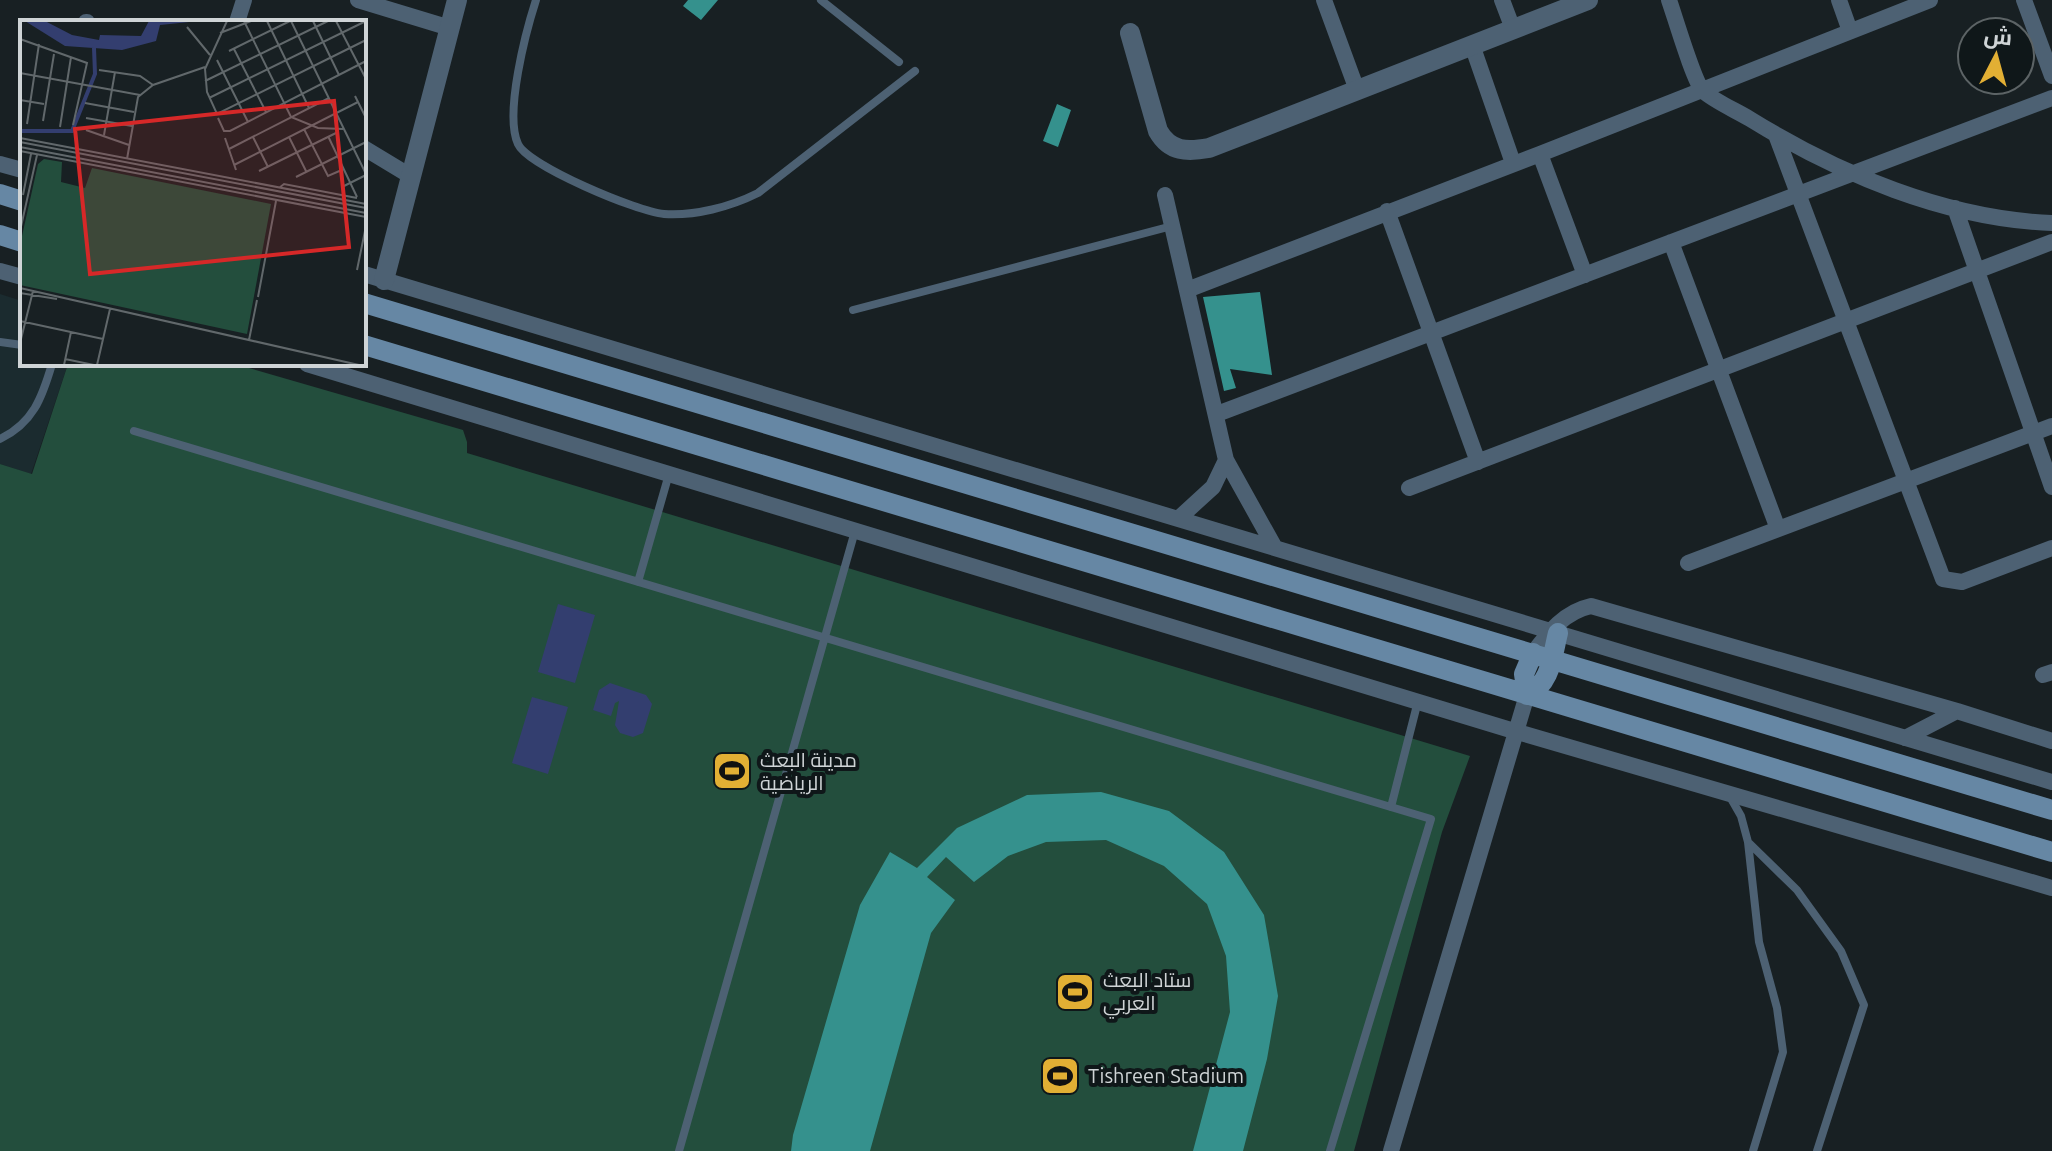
<svg xmlns="http://www.w3.org/2000/svg" width="2052" height="1151" font-family="Ubuntu,Cairo,sans-serif">
<style>
.built{fill:#1b2b2f}
.green{fill:#234e3d}
.water{fill:#333e6f}
.building{fill:#35918d}
.lines{fill:none;stroke-linecap:round;stroke-linejoin:round}
.service{stroke:#4d6173;stroke-width:8}
.minor{stroke:#4d6173;stroke-width:16}
.tertiary{stroke:#4d6173;stroke-width:20}
.secondary{stroke:#6687a4;stroke-width:20}
.labels{text-anchor:middle;stroke-width:8;stroke-linejoin:round;paint-order:stroke}
.poi-label{font-size:20px;fill:#cfd4d6;stroke:#0f1719;text-anchor:start}
.inset-river{fill:none;stroke:#333e6f;stroke-width:4}
.inset-road{fill:none;stroke:#61686b;stroke-width:2}
.view{fill:#d62828;fill-opacity:0.15;stroke:#d62828;stroke-width:4}
.inset-edge{fill:none;stroke:#cfd4d6;stroke-width:4}
</style>
<rect width="100%" height="100%" fill="#182023"/>
<path class="built" d="M0,294L22,301V364H68L31,474L0,464Z"/>
<path class="green" d="M68,364H235L463,430L467,442V453L1470,756L1442,832L1354,1151H0V464L32,474Z"/>
<path class="water" d="M558,604L595,615L575,683L538,672Z
M610,683L646,695L652,704L643,733L633,737L620,733L615,725L619,701L615,703L611,716L593,710L599,690Z
M532,697L568,707L548,774L512,763Z"/>
<path class="building" d="M688,0H718L701,20L683,6Z
M1057,104L1071,110L1058,147L1043,141Z
M1260,292L1272,375L1230,369L1236,388L1224,391L1203,297Z
M1101,792L1169,811L1224,852L1264,915L1278,996L1267,1059L1243,1151H1193L1230,1012L1226,956L1207,904L1164,866L1106,840L1046,842L1008,856L974,882L946,857L927,877L955,900L931,933L870,1151H791L793,1135L860,905L890,852L917,868L957,828L1027,795Z"/>
<g class="lines">
<path class="service" d="M536,0C526,31 504,114 518,144C528,166 638,212 664,214C695,216 730,207 758,193L915,71
M821,0L899,62
M853,310L1172,226
M0,342L22,345
M134,431L1431,819L1330,1151
M0,439C33,423 42,398 52,364
M638,582L669,474
M1729,795L1741,816L1748,842L1797,890L1841,951L1864,1005L1817,1151
M1391,807L1418,701
M1748,842L1759,942L1777,1008L1783,1052L1753,1151
M679,1151L855,531"/>
<path class="minor" d="M358,0L450,28
M1324,0L1357,90
M1502,0L1513,29
M1669,0C1675,17 1694,82 1703,91C1716,102 1735,110 1750,119C1839,174 1946,219 2052,223
M1839,0L1850,31
M2024,0L2052,76
M86,22H87
M237,22L244,0
M1472,45L1513,163
M1776,135L1943,579L1962,582L2052,548
M364,148L412,177
M1540,154L1585,275
M0,164L22,170
M1165,195L1226,460
M1955,208L2052,487
M1387,211L1478,462
M1671,242L1778,529
M0,271L22,277
M364,274L2052,782
M1187,290L1540,154L1930,0
M307,364L1514,731L2052,888
M1217,414L2052,98
M1409,488L2052,242
M1178,519L1213,487L1226,460L1275,548
M1688,563L2052,426
M1533,653C1549,632 1564,612 1591,606L1957,711L2052,741
M2043,675L2052,672
M1905,738L1957,711
M1391,1151L1527,695"/>
<path class="tertiary" d="M1130,33L1158,131C1170,152 1187,152 1209,148L1588,0
M384,280L457,0"/>
<path class="secondary" d="M0,194L22,201
M0,235L22,242
M364,303L2052,810
M364,345L2052,852
M1533,653L1524,674L1527,695C1551,684 1552,657 1558,633"/>
</g>
<defs>
<symbol id="stadium-square" viewBox="-11 -11 22 22"><rect x="-9" y="-9" width="18" height="18" rx="4" fill="#e2af34" stroke="#0f1719"/><path d="M0-5a6.5 5 0 1 0 0 10a6.5 5 0 1 0 0-10ZM-3.5-1.8h7v3.6h-7Z" fill="#111"/></symbol>
</defs>
<g fill-rule="evenodd">
<use href="#stadium-square" x="710" y="749" width="44" height="44"/>
<use href="#stadium-square" x="1053" y="970" width="44" height="44"/>
<use href="#stadium-square" x="1038" y="1054" width="44" height="44"/>
</g>
<g class="labels">
<g class="poi-label">
<text x="760" y="767">مدينة البعث<tspan x="760" dy="23">الرياضية</tspan></text>
<text x="1103" y="987">ستاد البعث<tspan x="1103" dy="23">العربي</tspan></text>
<text x="1088" y="1083">Tishreen Stadium</text>
</g>
</g>
<g transform="translate(20 20)">
<rect width="346" height="346" fill="#182023"/>
<path d="M24,139L42,142L41,162L65,168L72,148L251,184L227,314L0,265V225L18,144Z" fill="#234e3d"/>
<path d="M5,1H25L52,15L79,20L80,15L121,16L129,1H179L140,5L136,21L102,30L45,26Z" fill="#333e6f"/>
<path class="inset-river" d="M0,111H52L75,54L74,28"/>
<path class="inset-road" d="M207,1L185,49L187,72L197,94L346,20M224,1L271,97L298,108L323,109M247,1L289,88M271,1L346,154M293,1L319,55M316,1L346,59M167,7L190,35M200,13L231,1M0,19L67,43L53,105M214,29L246,92M209,31L270,1M197,40L228,102M79,50L120,56L133,65M0,53L120,75M185,61L308,1M335,76L346,98M189,78L346,1M0,80L24,84M65,83L114,92M66,98L112,106M198,98L204,111H210L346,41M23,101L34,34M7,104L19,24M40,107L51,37M284,109L308,156L324,149M66,110L109,125M84,115L95,52M308,116L337,177M233,117L248,147M269,117L286,151M0,118L346,184M205,118L216,150M0,122L346,188M0,127L346,193M209,129L309,78M0,131L346,197M107,139L118,77L133,65L185,47M214,145L338,82M239,151L318,112M276,157L346,122M322,167L346,155M259,168L264,164L337,178M3,175L11,134M0,211L17,135M337,250L346,206M0,268L339,345M0,273L37,279M238,277L256,181M0,301L83,319M229,320L237,280M0,323L13,271M45,339L74,345M44,345L51,312M77,345L90,289"/>
<path class="view" d="M314,81L329,227L70,254L55,109Z"/>
<rect width="346" height="346" class="inset-edge"/>
</g>
<g transform="translate(1996 56) rotate(6)"><circle r="38" fill="#0f1719" stroke="#5c6365" stroke-width="2"/>
<path d="M0-6L14 30L0 20L-14 30Z" fill="#e2af34"/>
<text y="-12" font-size="22" font-weight="bold" text-anchor="middle" fill="#cfd4d6">ش</text>
</g>
</svg>
